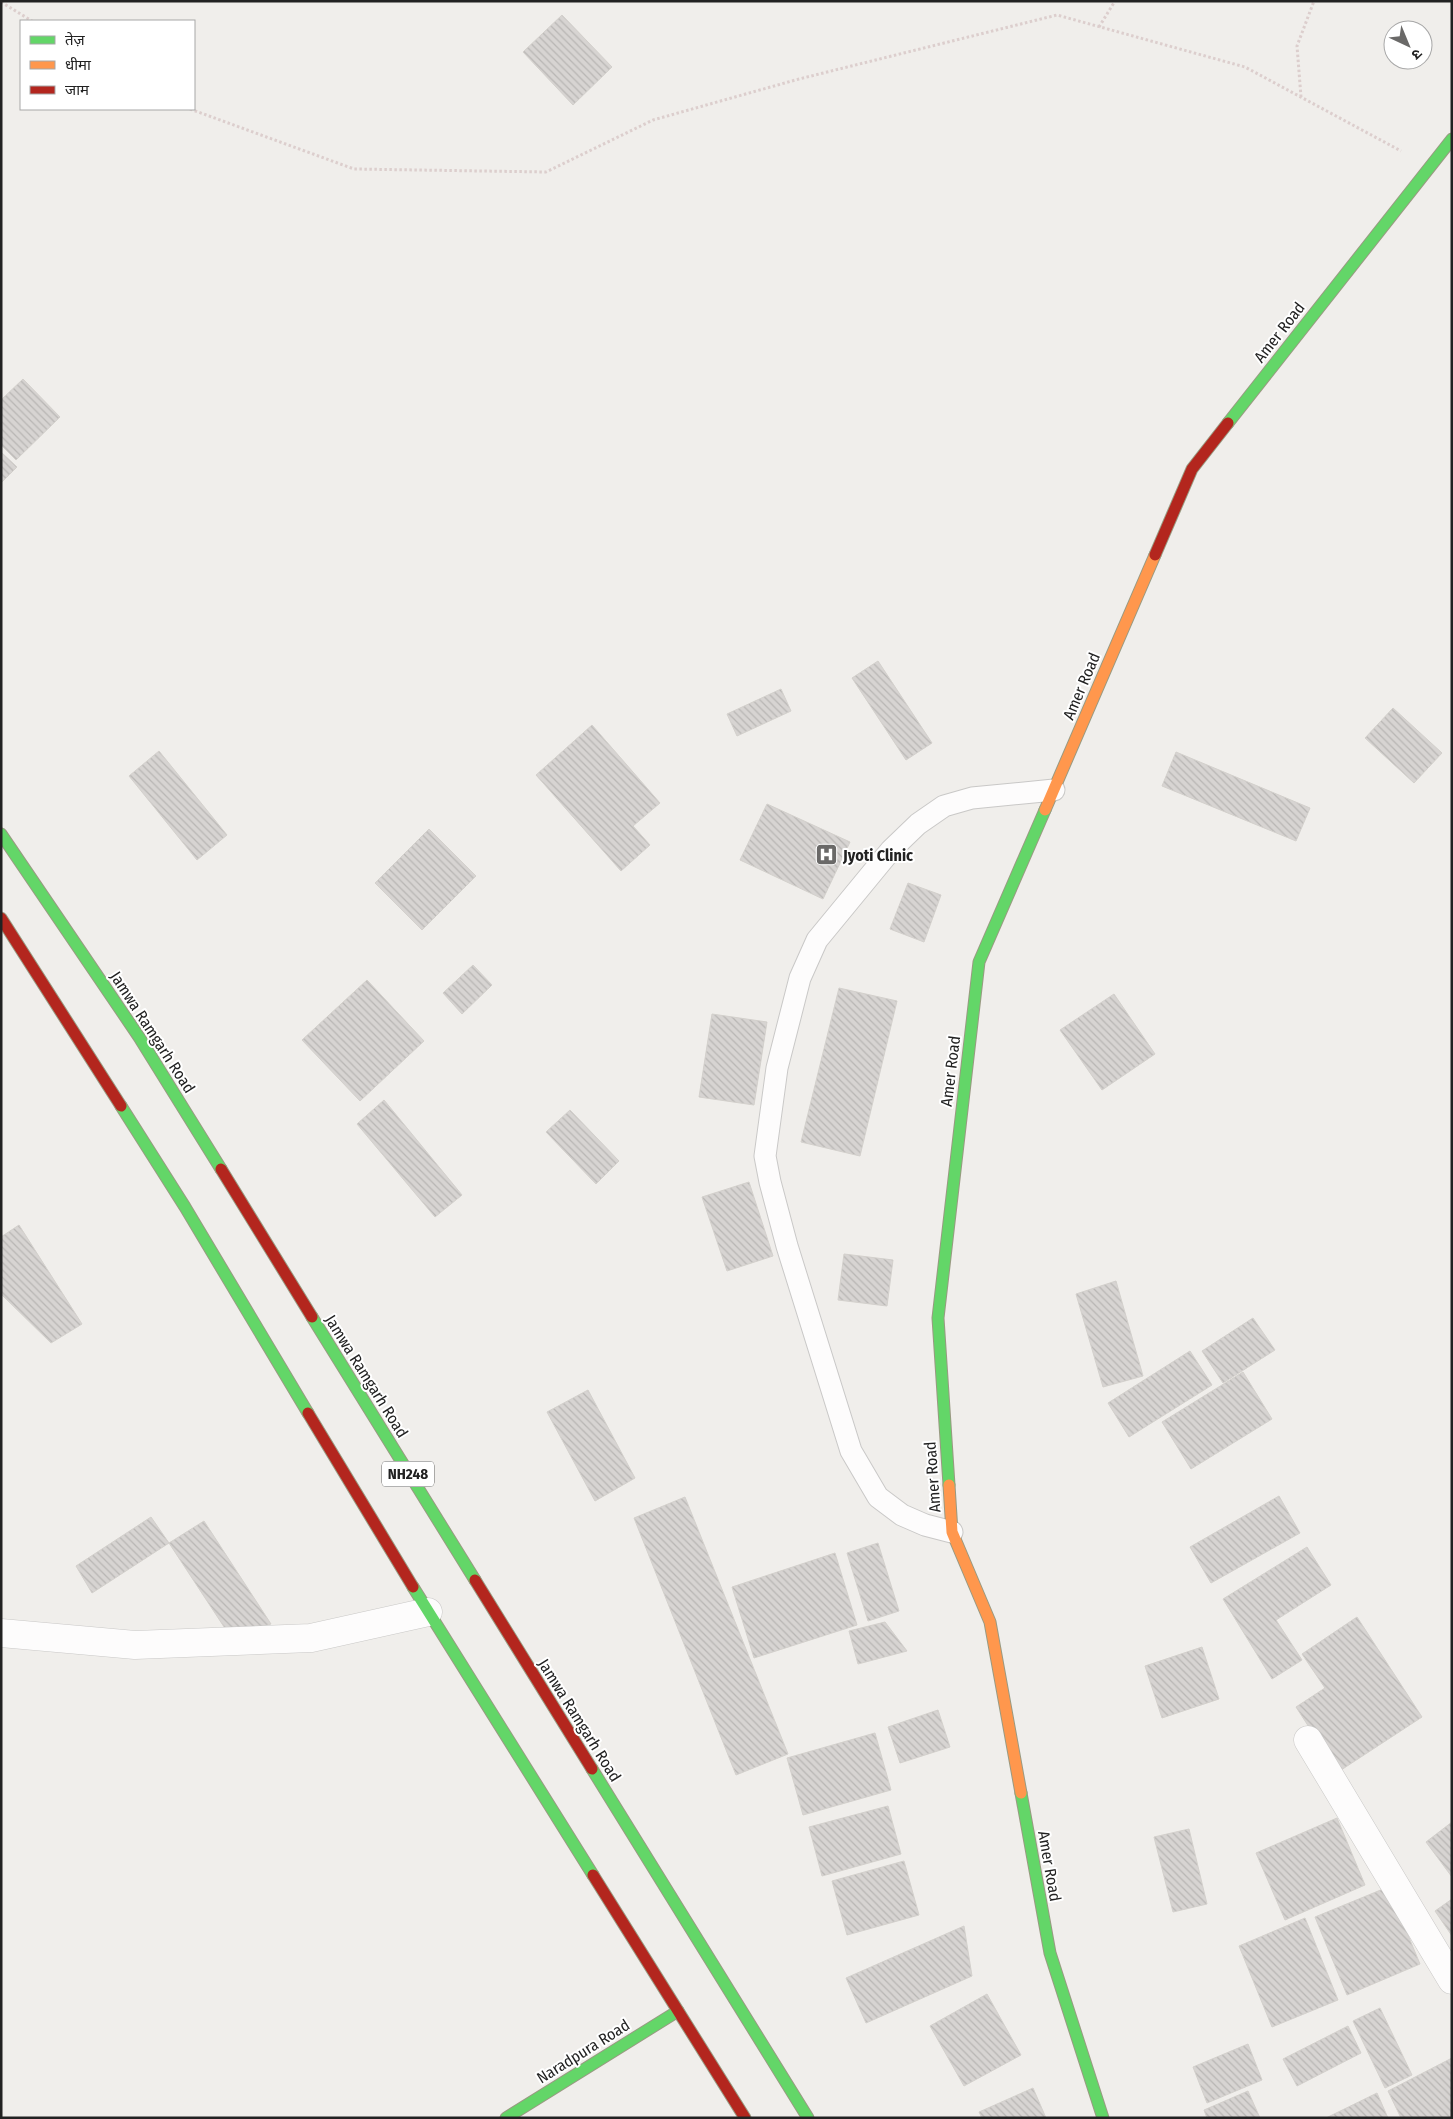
<svg xmlns="http://www.w3.org/2000/svg" width="1453" height="2119" font-family="'Fira Sans Condensed','Noto Sans Devanagari',sans-serif">
<style>
.building{fill:url(#building-back-hatch);stroke:#d3d0cc}
.lines{fill:none;stroke-linecap:round;stroke-linejoin:round}
.lane-casing{stroke:#c9c8c7;stroke-width:23}
.street-casing{stroke:#c9c8c7;stroke-width:29}
.fast-casing{stroke:#999a82;stroke-width:13}
.slow-casing{stroke:#999a82;stroke-width:13}
.jam-casing{stroke:#999a82;stroke-width:13}
.path{stroke:#dccecd;stroke-width:3;stroke-dasharray:2.5 2.5;stroke-linecap:butt}
.lane{stroke:#fdfcfc;stroke-width:21}
.street{stroke:#fdfcfc;stroke-width:28}
.fast{stroke:#63d668;stroke-width:11}
.slow{stroke:#ff974d;stroke-width:11}
.jam{stroke:#b3261e;stroke-width:11}
.labels{text-anchor:middle;stroke-width:4;stroke-linejoin:round;paint-order:stroke}
.shield{fill:#fff;stroke:#646464;stroke-width:1}
.shield-label{font-size:15px;font-weight:bold;fill:#222}
.street-label{font-size:16px;fill:#222;stroke:#fff}
.poi-label{font-size:16px;font-weight:bold;fill:#222;stroke:#fff;text-anchor:start}
</style>
<defs>
<pattern id="building-back-hatch" width="6" height="6" patternUnits="userSpaceOnUse" patternTransform="scale(1.25)"><rect width="6" height="6" fill="#d7d4d2"/><path d="M-1 5l2 2M0 0l6 6M5-1l2 2" fill="none" stroke="#b8b6b4"/></pattern>
</defs>
<rect width="100%" height="100%" fill="#f0eeeb"/>
<path class="building" d="M562,15L612,67L573,105L523,52Z
M23,379L60,417L16,460L1,445V400Z
M1,452L17,467L1,483Z
M878,661L932,743L906,760L852,678Z
M781,689L791,711L737,736L727,714Z
M1393,708L1442,753L1414,783L1365,738Z
M592,725L660,803L633,826L650,845L621,871L536,775Z
M159,751L227,835L197,860L129,776Z
M1176,752L1310,808L1296,841L1162,786Z
M767,804L850,842L823,899L740,860Z
M429,829L476,876L422,930L375,883Z
M908,883L941,895L924,942L890,929Z
M473,965L492,985L462,1014L443,993Z
M367,980L424,1041L360,1101L302,1040Z
M839,988L897,1001L860,1156L801,1142Z
M1114,994L1155,1054L1102,1090L1060,1030Z
M712,1014L767,1022L754,1105L699,1097Z
M384,1100L462,1195L435,1217L357,1124Z
M570,1110L619,1161L596,1184L546,1132Z
M749,1182L773,1256L727,1271L702,1197Z
M19,1225L82,1324L51,1343L1,1294V1237Z
M844,1254L893,1260L887,1306L838,1300Z
M1116,1281L1143,1376L1103,1387L1076,1294Z
M1253,1318L1275,1350L1223,1383L1202,1351Z
M1190,1351L1212,1385L1129,1437L1108,1403Z
M1243,1372L1272,1419L1191,1469L1162,1422Z
M588,1390L635,1478L595,1501L547,1412Z
M1279,1496L1300,1533L1211,1583L1190,1547Z
M685,1497L788,1754L736,1775L634,1518Z
M151,1517L169,1543L92,1593L76,1566Z
M204,1521L271,1624L230,1636L169,1543Z
M878,1543L899,1611L868,1621L847,1553Z
M1307,1547L1331,1585L1276,1620L1302,1660L1272,1679L1223,1599Z
M835,1553L857,1625L754,1658L732,1587Z
M1357,1617L1422,1717L1338,1772L1296,1707L1325,1688L1302,1654Z
M885,1622L907,1651L858,1664L849,1631Z
M1202,1647L1219,1699L1162,1718L1145,1666Z
M938,1710L950,1747L900,1763L888,1727Z
M875,1733L891,1790L803,1815L787,1758Z
M888,1806L901,1854L822,1876L809,1827Z
M1337,1818L1365,1885L1285,1920L1256,1853Z
M1452,1822V1877L1426,1842Z
M1189,1829L1207,1904L1173,1912L1154,1837Z
M904,1861L919,1915L847,1935L832,1881Z
M1388,1887L1420,1964L1347,1995L1315,1917Z
M1452,1899V1936L1435,1911Z
M1305,1918L1338,2000L1272,2027L1239,1946Z
M964,1926L972,1976L866,2023L846,1978Z
M987,1994L1021,2055L964,2086L930,2026Z
M1380,2008L1412,2075L1385,2088L1353,2021Z
M1348,2026L1361,2053L1297,2086L1283,2059Z
M1248,2044L1262,2080L1207,2103L1193,2067Z
M1452,2058V2118H1401L1388,2091Z
M1033,2088L1046,2118H982L979,2112Z
M1248,2091L1260,2118H1207L1204,2110Z
M1377,2093L1388,2118H1326Z"/>
<g class="lines">
<defs>
<path id="lane" d="M952,1532L925,1525L902,1515L878,1497L851,1451L787,1246L770,1182L765,1156L777,1068L800,978L817,940L891,850L918,824L944,806L972,798L1054,790"/>
<path id="street" d="M1,1633L135,1645L311,1638L428,1612
M1308,1740L1452,1980"/>
<path id="fast" d="M1228,423L1452,139
M1,834L139,1037L221,1169
M121,1106L185,1207L308,1413
M312,1317L475,1580
M949,1485L938,1318L979,962L1045,810
M413,1587L593,1875
M592,1769L808,2118
M1021,1793L1050,1953L1103,2118
M506,2118L678,2011"/>
<path id="slow" d="M1045,810L1155,555
M949,1485L952,1532L990,1622L1021,1793"/>
<path id="jam" d="M1155,555L1192,469L1228,423
M1,918L121,1106
M221,1169L312,1317
M308,1413L413,1587
M475,1580L592,1769
M593,1875L745,2118"/>
</defs>
<use href="#lane" class="lane-casing"/>
<use href="#street" class="street-casing"/>
<use href="#fast" class="fast-casing"/>
<use href="#slow" class="slow-casing"/>
<use href="#jam" class="jam-casing"/>
<path class="path" d="M1,2L32,21
M1099,27L1115,1
M1301,97L1297,46L1314,1
M190,109L354,169L546,172L653,120L799,79L1057,15L1245,67L1401,151"/>
<use href="#lane" class="lane"/>
<use href="#street" class="street"/>
<use href="#fast" class="fast"/>
<use href="#slow" class="slow"/>
<use href="#jam" class="jam"/>
</g>
<defs>
<symbol id="hospital-square" viewBox="-11 -11 22 22"><rect x="-9" y="-9" width="18" height="18" rx="4" fill="#6a6968" stroke="#fff"/><path d="M-5-5h3v3.5h4V-5h3V5h-3V1.5h-4V5h-3Z" fill="#fff"/></symbol>
</defs>
<g fill-rule="evenodd">
<use href="#hospital-square" x="814" y="842" width="25" height="25"/>
</g>
<g class="labels">
<rect class="shield" x="382" y="1461.5" width="52" height="25" rx="4"/>
<g class="shield-label">
<text x="408" y="1479">NH248</text>
</g>
<g class="street-label">
<text transform="translate(1279 332) rotate(-52)" y="6">Amer Road</text>
<text transform="translate(1081 686) rotate(-67)" y="6">Amer Road</text>
<text transform="translate(153 1032) rotate(57)" y="6">Jamwa Ramgarh Road</text>
<text transform="translate(950 1071) rotate(-83)" y="6">Amer Road</text>
<text transform="translate(367 1376) rotate(58)" y="6">Jamwa Ramgarh Road</text>
<text transform="translate(932 1477) rotate(-94)" y="6">Amer Road</text>
<text transform="translate(580 1720) rotate(58)" y="6">Jamwa Ramgarh Road</text>
<text transform="translate(1050 1866) rotate(80)" y="6">Amer Road</text>
<text transform="translate(583 2051) rotate(-32)" y="6">Naradpura Road</text>
</g>
<g class="poi-label">
<text x="843" y="861">Jyoti Clinic</text>
</g>
</g>
<rect width="1453" height="2119" fill="none" stroke="#222222" stroke-width="5"/>
<rect x="20" y="20" width="175" height="90" fill="#ffffff" stroke="#a7a7a7"/>
<rect x="30" y="36" width="25" height="8" fill="#63d668" stroke="#a7a7a7"/>
<text x="65" y="45" font-size="15" fill="#222222">तेज़</text>
<rect x="30" y="61" width="25" height="8" fill="#ff974d" stroke="#a7a7a7"/>
<text x="65" y="70" font-size="15" fill="#222222">धीमा</text>
<rect x="30" y="86" width="25" height="8" fill="#b3261e" stroke="#a7a7a7"/>
<text x="65" y="95" font-size="15" fill="#222222">जाम</text>
<g transform="translate(1408 45) rotate(136)"><circle r="24" fill="#ffffff" stroke="#a7a7a7"/>
<path d="M0-4L9 19L0 12L-9 19Z" fill="#6a6968"/>
<text y="-8" font-size="14" font-weight="bold" text-anchor="middle" fill="#222222">उ</text>
</g>
</svg>
